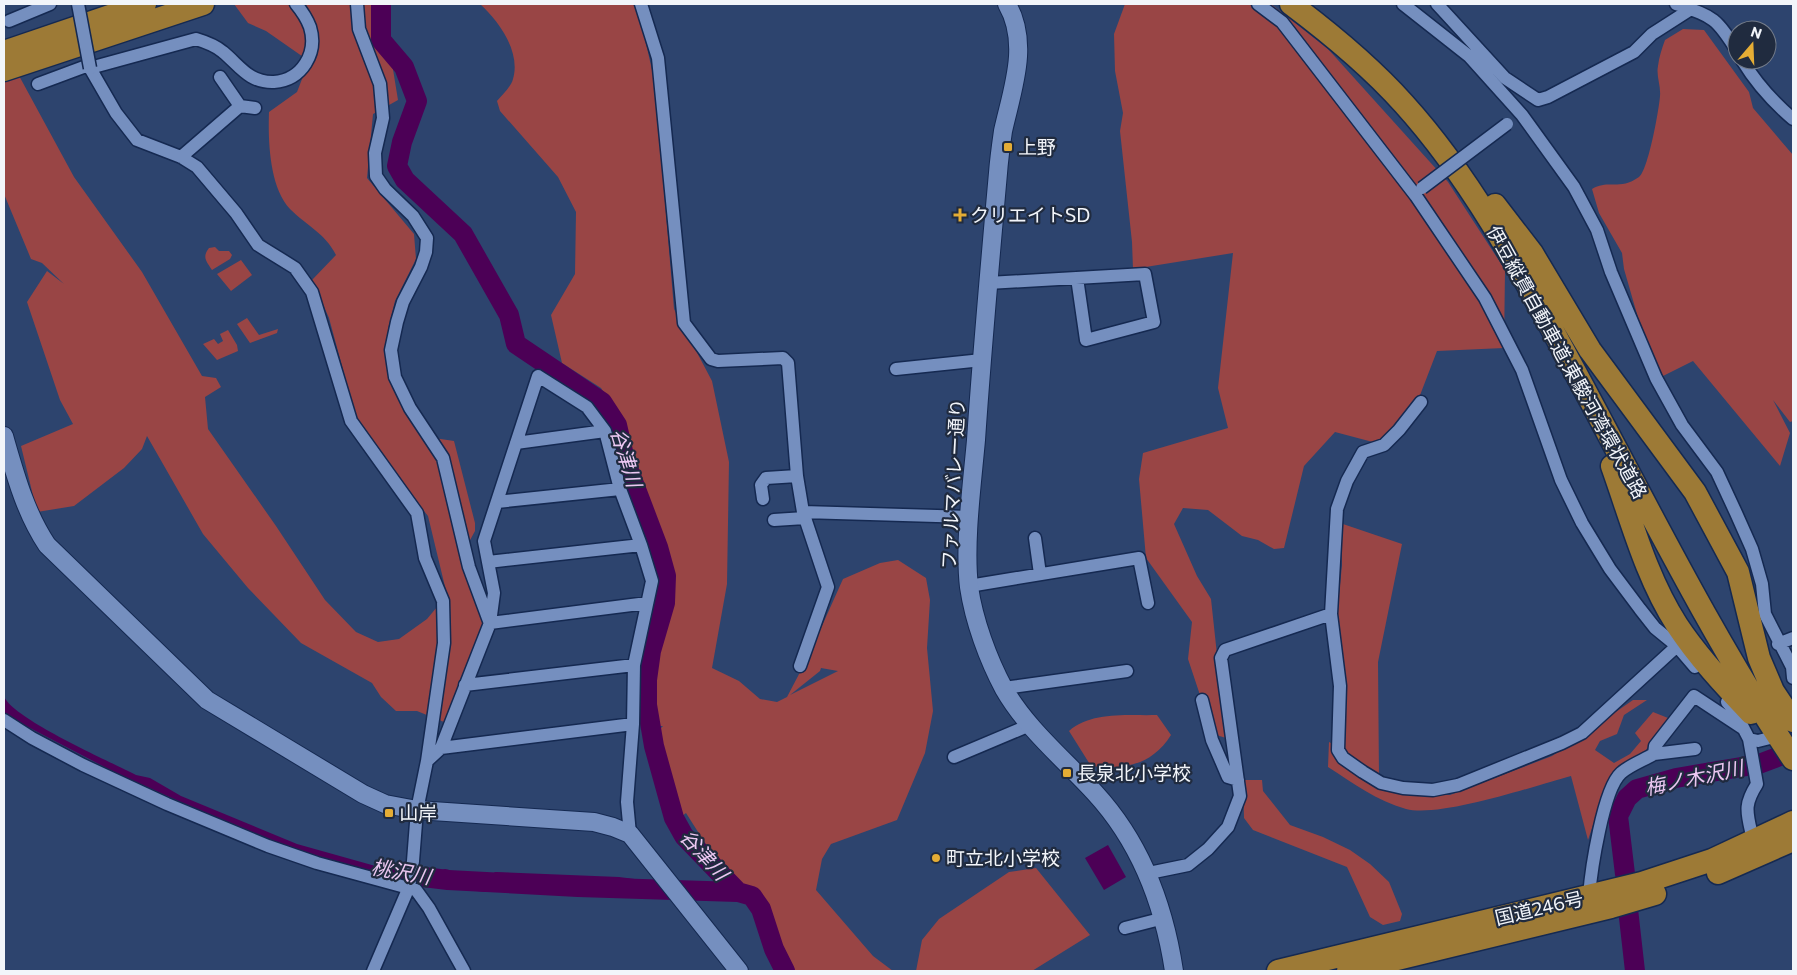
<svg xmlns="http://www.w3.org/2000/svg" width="1797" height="975" font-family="Commissioner,'Noto Sans JP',sans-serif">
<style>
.green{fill:#994545;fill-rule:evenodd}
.water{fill:#4c0056}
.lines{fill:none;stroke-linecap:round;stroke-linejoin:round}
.river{stroke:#4c0056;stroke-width:20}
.street-casing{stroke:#152951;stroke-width:15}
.secondary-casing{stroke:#152951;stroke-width:20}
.highway-casing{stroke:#152951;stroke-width:25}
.street{stroke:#758fbf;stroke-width:12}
.secondary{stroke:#758fbf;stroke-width:18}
.highway{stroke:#9d7a36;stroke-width:22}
.street-bridge-casing{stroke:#152951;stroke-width:15;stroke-linecap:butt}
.street-bridge{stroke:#758fbf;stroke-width:12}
.poi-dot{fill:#e5ad35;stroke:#202b3f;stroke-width:2}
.labels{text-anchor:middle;stroke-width:4.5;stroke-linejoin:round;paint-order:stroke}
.poi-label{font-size:19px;fill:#f2f5fa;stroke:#202b3f;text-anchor:start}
.street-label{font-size:19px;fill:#f2f5fa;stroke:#202b3f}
.water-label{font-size:20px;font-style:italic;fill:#ecc8f2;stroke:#202b3f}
</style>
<rect width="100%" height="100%" fill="#2d446e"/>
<path class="green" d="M234,4H391L390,51L398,100L373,114L367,178L414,234L416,259L395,301L388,329L389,355L421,436L454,441L475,523V531L463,553L479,602L483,626L444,722L417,711H396L381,697L372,683L301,643L248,588L203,534L147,436L142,449L124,468L74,506L37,512L21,446L73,424L60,400L27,302L47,271L64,284L42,263L31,259L4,194V48L74,177L142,272L202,376L216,378L221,387L205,397L208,429L276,526L325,600L356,632L378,642L399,639L427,619L447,595L428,516L379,455L355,414L329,318L312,280L336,255C325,233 307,226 290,209C269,187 268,139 269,112L297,92L309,61L266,31L248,23Z
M480,4H637L655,83L674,309L712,381L729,462L727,584L712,668L739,681L760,699L777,702L787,697L808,657L843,579L880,563L898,560L926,578L930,600L927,648L933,711L925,753L897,820L831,844L822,859L816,890L873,956L893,971H795L771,939L767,904L726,876L686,813L682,816L668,774L658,731L663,726H660L655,715L648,675L673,583L622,422L601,388L562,363L551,315L575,274L576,212L558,177L500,111L497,101C502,95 511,87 513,79C521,52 499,21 480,4ZM821,668L838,671L790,695L820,671Z
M1125,4H1271L1328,49L1448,182L1505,270L1504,348L1437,351L1417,403L1384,445L1335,432L1304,466L1284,548L1274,549L1258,540L1242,536L1208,510L1183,508L1174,524L1197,576L1211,599L1226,738L1213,734L1188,659L1192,622L1146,558L1139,479L1143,453L1228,428L1218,388L1233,253L1133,269L1132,242L1120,131L1123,113L1115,71L1114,34Z
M1683,29L1704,30L1749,92L1753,108L1793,155V421L1790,422L1773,400L1790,433L1780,466L1693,361L1663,376L1643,335L1624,269L1622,253L1599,213L1592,189C1609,179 1619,191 1639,177C1648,171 1659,110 1660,96C1661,86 1656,76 1658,66C1659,57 1662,48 1665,40Z
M215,247L219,251H229L232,255L230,259L212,270C206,261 202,257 209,248Z
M241,260L252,275L231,291L217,274Z
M247,318L259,335L278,329L277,333L250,343L237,324Z
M228,330L237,345L238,351L217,360L203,344L214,339L218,344L223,341L220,334Z
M1340,523L1402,544L1378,662L1379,778L1353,761L1342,748L1337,615L1342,565Z
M1633,700H1647L1624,715L1617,734L1600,741L1595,750L1614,763L1630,754L1641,741L1635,733L1653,712L1673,720L1602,798L1588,840L1571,776C1534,786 1440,818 1406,809C1377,801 1353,783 1328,767L1329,742L1335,745L1337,754L1407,794L1450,795L1552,756Z
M1157,715L1171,735C1152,765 1125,770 1091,766L1069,731C1092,711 1129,716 1157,715Z
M1243,780H1262L1263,791L1290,825L1323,837L1350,850L1370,864L1389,882L1402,914L1400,921L1383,925L1370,917L1347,867L1253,830L1244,818Z
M1036,868L1090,935L1032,971H916L922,940L939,919L1009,872Z"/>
<path class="water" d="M4,696C11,718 111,762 136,775L150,778L181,796L297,844L436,883L479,886L463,877L442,870L445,869L487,879L495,872L619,877L658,882L660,885L625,881L556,879L531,888L486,892L430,886L376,873L279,846L118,774L7,716L4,713Z
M1108,845L1126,877L1104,890L1085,858Z"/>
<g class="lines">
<path class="river" d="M381,4V40L404,67L417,101L402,142L397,166L405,180L463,234L509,315L516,344L602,402L617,425L625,460L658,547L666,576L665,603L651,651L647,680V705L654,746L674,818L684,836L738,892
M390,873L448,880L578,887L738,892L752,896L761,909L774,949L785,971
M1625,874L1618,816L1627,798L1637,789L1676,778L1759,764L1780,756
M1628,909L1635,971"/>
<defs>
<path id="street" d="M296,4C301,10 307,19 310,27C318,53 302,80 274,82C249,83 240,66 223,52C215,45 206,42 196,39L90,68L116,113L137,140L181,157L197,167L236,213L258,245L295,268L312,292L351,421L417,513L425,558L443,601L444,643L427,761
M357,4L359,29L380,84L383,118L375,153L376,176L385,189L413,216L427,238L426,252L421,267L403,302L397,322L391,350L395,377L410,408L443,458L469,567L489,621
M641,4L658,58L684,323L711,359L718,361L783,358L788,363L797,476L803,512L970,517
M1258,4L1282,22L1416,196L1485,298L1522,370L1561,480L1582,523L1610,569L1640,609L1655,628L1677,646L1695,667
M1403,4L1469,56L1522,115L1574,187L1597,230L1611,272L1656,378L1682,425L1717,472L1736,513L1752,549L1762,584L1765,614L1792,667L1793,678
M1437,4L1505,78L1538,100L1548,97L1634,52L1652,34L1691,9
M1676,4C1713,17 1716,17 1737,51
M9,21L50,4
M1742,60C1756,83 1773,102 1793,119
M38,84L89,65
M240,106L255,108
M181,157L240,106L220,77
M988,283L1145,274L1154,322L1086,340L1077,278
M896,369L982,360
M1421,402L1399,430L1384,445L1363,452L1347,481L1337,509L1331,614L1340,686L1338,750L1343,758L1363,772L1381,783L1403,788L1433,790L1458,785L1562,743L1582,733L1677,646
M516,443L605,431
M763,499L761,485L766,478L797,476
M497,502L620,489
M774,520L805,518
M1035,538L1040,574
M488,562L641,545
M969,586L1139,558L1148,603
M490,623L647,603
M1778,644L1793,638
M800,666L828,587L803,512
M465,685L634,665
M1004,688L1127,671
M1202,700L1212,740L1228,777L1238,780
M1727,702L1734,710L1749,739L1758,741L1774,737
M4,720L32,738L83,765L167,804L268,846L317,863L416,890L429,908L464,971
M1749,739L1757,784C1745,803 1746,810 1751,831
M441,748L633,724
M1654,754L1695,749
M954,757L1030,725
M1149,873L1188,865L1208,849L1228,827L1240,796L1221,658L1225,650L1331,614
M1589,896C1591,871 1603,789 1621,773C1630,765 1644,760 1654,754L1655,746L1694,696L1744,729
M1125,928L1164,918
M373,971L409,887L413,861L417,810L427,761L441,748L490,623L494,593L484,541L538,376L587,407L605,431L620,489L641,545L652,581L634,665L633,724L627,802L630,834"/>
<path id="secondary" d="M1007,4C1030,44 1012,90 1003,131C1001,145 999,159 998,173C990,262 982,351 976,440C972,485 964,543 969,587C974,621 988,659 1004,689C1027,729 1064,759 1095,793C1141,843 1164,905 1174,971
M4,436C15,474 25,512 47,545L207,700L363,794L385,804L417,810L594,822L613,827L630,834L739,971"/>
<path id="highway" d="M1291,4C1331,34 1370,66 1404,104C1471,178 1519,268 1566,355C1640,491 1707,630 1793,759
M4,52L145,4
M4,70L203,4
M1495,205L1532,253L1590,350L1695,492L1738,572L1759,658L1773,691L1793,721
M1612,466C1631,519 1646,577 1677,625C1698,657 1725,686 1751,713
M1718,873L1793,840
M1278,971L1642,883L1712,860L1793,822
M1348,971L1611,907L1655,894"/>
</defs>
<use href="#street" class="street-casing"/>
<use href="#secondary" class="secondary-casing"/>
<use href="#highway" class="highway-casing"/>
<use href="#street" class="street"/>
<use href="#secondary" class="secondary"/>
<use href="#highway" class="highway"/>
<defs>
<path id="street-bridge" d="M78,4L90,68
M1422,188L1507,124"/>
</defs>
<use href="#street-bridge" class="street-bridge-casing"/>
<use href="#street-bridge" class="street-bridge"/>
</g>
<g class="poi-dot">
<rect x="1003" y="142" width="10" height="10" rx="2.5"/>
<path d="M957.5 207.5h5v5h5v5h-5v5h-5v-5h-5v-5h5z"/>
<rect x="1062" y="768" width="10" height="10" rx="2.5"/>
<rect x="384" y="808" width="10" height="10" rx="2.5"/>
<circle cx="936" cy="858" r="5"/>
</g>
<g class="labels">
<g class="poi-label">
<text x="1018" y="154">上野</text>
<text x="970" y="222">クリエイトSD</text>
<text x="1077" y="780">長泉北小学校</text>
<text x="399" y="820">山岸</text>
<text x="946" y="865">町立北小学校</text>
</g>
<g class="street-label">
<text transform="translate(1567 362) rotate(61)" y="7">伊豆縦貫自動車道;東駿河湾環状道路</text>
<text transform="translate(953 484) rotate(-87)" y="7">ファルマバレー通り</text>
<text transform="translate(1539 908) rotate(-13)" y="7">国道246号</text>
</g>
<g class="water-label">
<text transform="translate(626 458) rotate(73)" y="7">谷津川</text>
<text transform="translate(1694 778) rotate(-12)" y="7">梅ノ木沢川</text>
<text transform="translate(704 855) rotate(48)" y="7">谷津川</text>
<text transform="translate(401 872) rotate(10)" y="7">桃沢川</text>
</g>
</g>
<rect width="1797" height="975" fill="none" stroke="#f2f5fa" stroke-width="10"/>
<g transform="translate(1752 45) rotate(19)"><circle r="24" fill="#202b3f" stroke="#747c8a"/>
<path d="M0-4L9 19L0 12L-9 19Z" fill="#e5ad35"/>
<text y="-8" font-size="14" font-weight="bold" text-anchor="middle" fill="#f2f5fa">N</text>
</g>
</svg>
